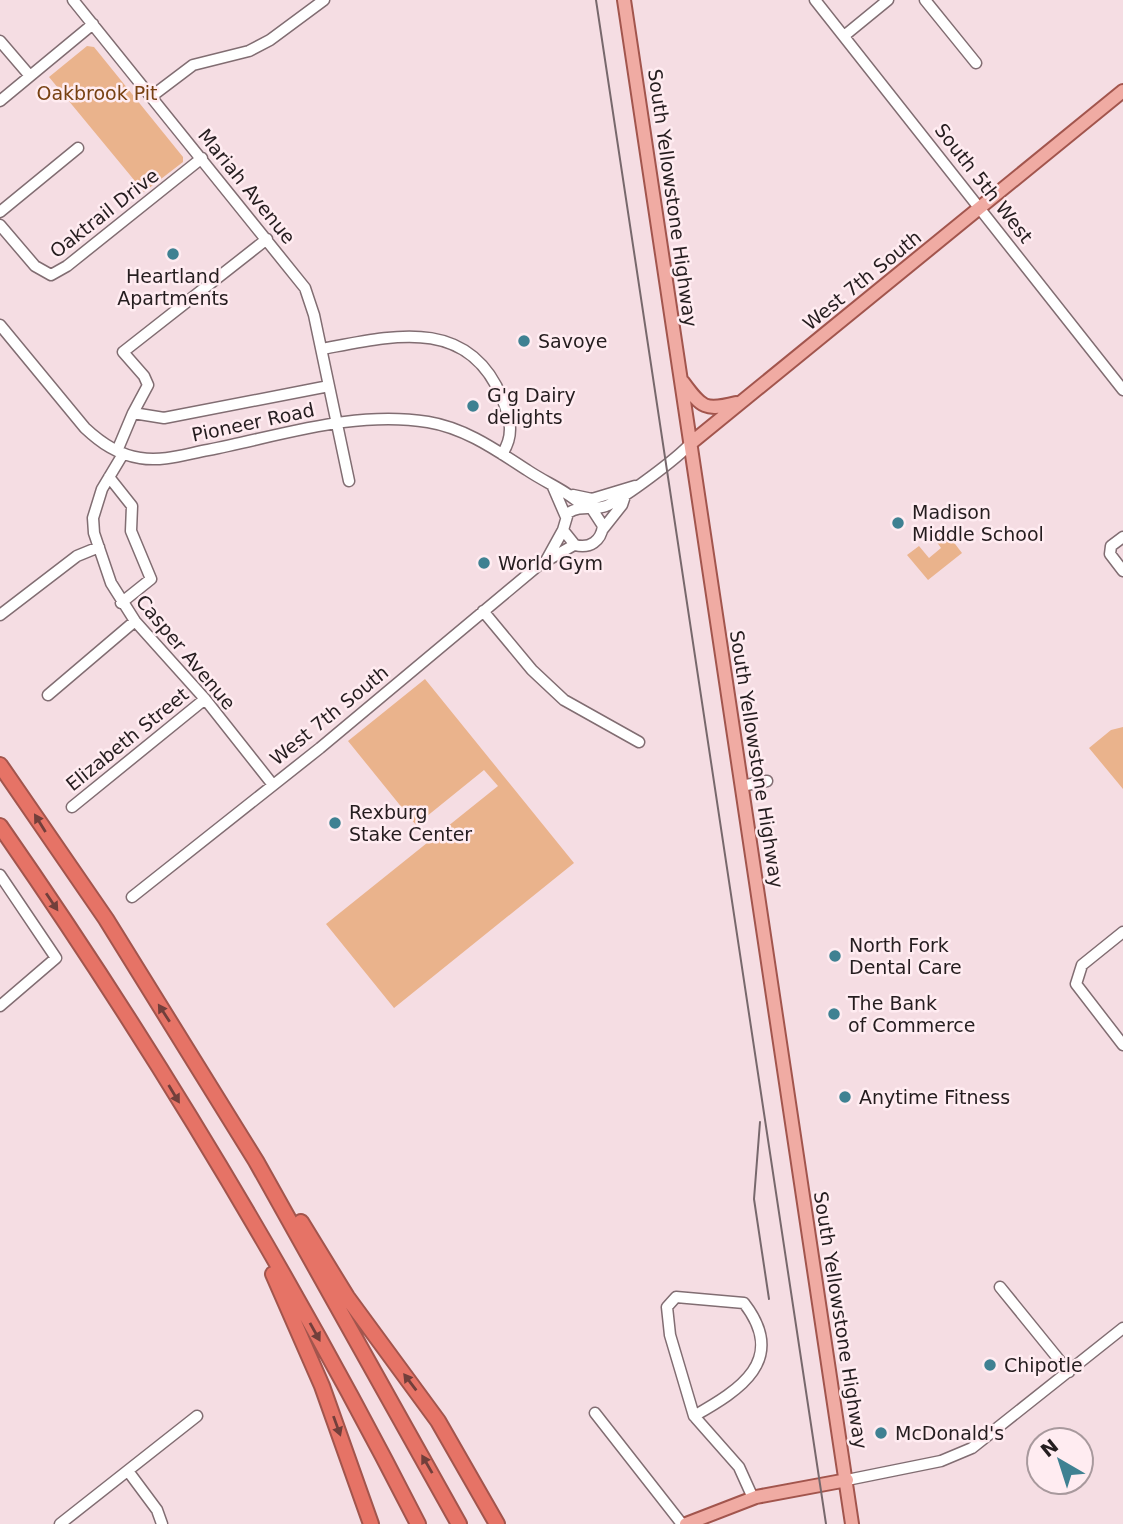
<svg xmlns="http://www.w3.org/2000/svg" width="1123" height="1524" font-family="'DejaVu Sans',sans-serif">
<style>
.green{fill:#eab38c}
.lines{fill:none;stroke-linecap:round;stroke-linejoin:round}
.minor-casing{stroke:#816d72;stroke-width:13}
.major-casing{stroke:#a2554d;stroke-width:16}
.highway-casing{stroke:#a2554d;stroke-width:18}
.minor{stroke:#fff;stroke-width:10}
.major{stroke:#f0aba3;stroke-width:12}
.highway{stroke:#e67366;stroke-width:14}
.rail{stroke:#77686c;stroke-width:2}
.oneway{fill:#723f3b}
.poi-dot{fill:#3f8192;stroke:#ffecf1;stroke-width:2.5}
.labels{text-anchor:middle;stroke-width:5;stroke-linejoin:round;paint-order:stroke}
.park-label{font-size:19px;fill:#774112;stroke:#ffecf1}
.street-label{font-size:19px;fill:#251d1f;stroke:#ffecf1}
.poi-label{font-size:19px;fill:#251d1f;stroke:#ffecf1;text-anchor:start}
</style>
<rect width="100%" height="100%" fill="#f5dde3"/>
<path class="green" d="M87,46L94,47L183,157V162L144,192L49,77Z
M942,527L962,553L928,580L907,555L919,546L929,558L941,548L932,535Z
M425,679L574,863L394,1008L326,924L498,786L484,770L416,825L348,741Z
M1123,727V789L1089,748L1111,730Z"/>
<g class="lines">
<defs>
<path id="minor" d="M73,0L305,288L314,315L349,481
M815,0L1123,390
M925,0L976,63
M844,36L888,0
M0,41L30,76
M152,96L193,65L249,51L270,40L324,0
M0,101L93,24
M0,212L78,148
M0,225L35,266L51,275L67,266L202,158
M0,325L85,428C101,443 118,455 140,458C163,462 186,454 208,450C280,436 354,410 428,422C465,428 496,450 527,470C546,483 568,491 584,507
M322,349C391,336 468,315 502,398C510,418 515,435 502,454
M133,413L148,385L144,376L123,352L267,239
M117,451L133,413L164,418L329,386
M123,454L102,489L93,518L94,533L111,583L135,621L205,699L273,785
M109,477L132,506L131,531L151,579L121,603
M553,487L566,517
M573,495L592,499L635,486
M592,509L603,526C601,541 590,549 575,545L563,530L568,513C581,504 592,511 606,506C623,499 678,458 691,443
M603,529L622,505L625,496
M1123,537L1111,546L1110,554L1123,571
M547,559L563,530
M483,611L532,670L564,700L639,742
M0,615L77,556L99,547
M48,695L135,621
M741,786L767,781
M72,807L205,699
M0,875L56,958L0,1006
M132,897L320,748L539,565L574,545
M1123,932L1082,965L1076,984L1123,1045
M1000,1287L1069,1372
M595,1413L682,1524
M694,1416C740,1390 788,1360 744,1303L676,1297L667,1307L670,1335L694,1416L739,1467L753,1498
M128,1471L157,1510L162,1524
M847,1480L941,1461L972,1448L1123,1328
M60,1524L197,1416"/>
<path id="major" d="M624,0L852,1524
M683,382C702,408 705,411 736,403
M691,443L1123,91
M686,1524L756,1497L847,1480"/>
<path id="highway" d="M0,765L106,919L256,1161L459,1524
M0,826C155,1049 295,1283 418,1524
M301,1222L347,1297L438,1421L497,1524
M273,1274L322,1386L371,1524"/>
</defs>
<use href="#minor" class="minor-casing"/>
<use href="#major" class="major-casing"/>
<use href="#highway" class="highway-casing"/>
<use href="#minor" class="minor"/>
<use href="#major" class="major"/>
<use href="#highway" class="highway"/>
<path class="rail" d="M596,0L826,1524
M760,1122L754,1199L769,1299"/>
</g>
<defs><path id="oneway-solid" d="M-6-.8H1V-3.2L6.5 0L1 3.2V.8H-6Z" transform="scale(1.75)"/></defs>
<g class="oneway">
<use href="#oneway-solid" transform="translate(40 823) rotate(-122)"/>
<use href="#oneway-solid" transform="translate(52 902) rotate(56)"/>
<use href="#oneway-solid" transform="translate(164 1013) rotate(-123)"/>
<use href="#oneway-solid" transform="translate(174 1094) rotate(59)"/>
<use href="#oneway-solid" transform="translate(315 1332) rotate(61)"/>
<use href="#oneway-solid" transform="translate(410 1382) rotate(-127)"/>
<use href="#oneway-solid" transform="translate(337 1426) rotate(70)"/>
<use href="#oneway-solid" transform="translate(427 1464) rotate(-120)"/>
</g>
<g class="poi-dot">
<circle cx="173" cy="254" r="7"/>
<circle cx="524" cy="341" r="7"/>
<circle cx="473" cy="406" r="7"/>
<circle cx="898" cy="523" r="7"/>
<circle cx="484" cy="563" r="7"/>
<circle cx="335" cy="823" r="7"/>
<circle cx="835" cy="956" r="7"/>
<circle cx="834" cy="1014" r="7"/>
<circle cx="845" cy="1097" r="7"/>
<circle cx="990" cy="1365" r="7"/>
<circle cx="881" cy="1433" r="7"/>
</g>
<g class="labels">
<g class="park-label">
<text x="97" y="100">Oakbrook Pit</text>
</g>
<g class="street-label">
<text transform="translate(984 183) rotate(52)" y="7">South 5th West</text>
<text transform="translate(247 186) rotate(51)" y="7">Mariah Avenue</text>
<text transform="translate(673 198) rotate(82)" y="7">South Yellowstone Highway</text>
<text transform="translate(104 213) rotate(-38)" y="7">Oaktrail Drive</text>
<text transform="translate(862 280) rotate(-39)" y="7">West 7th South</text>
<text transform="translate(253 422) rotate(-12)" y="7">Pioneer Road</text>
<text transform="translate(186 652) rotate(50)" y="7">Casper Avenue</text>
<text transform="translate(329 715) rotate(-39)" y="7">West 7th South</text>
<text transform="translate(127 739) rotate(-39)" y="7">Elizabeth Street</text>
<text transform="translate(757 759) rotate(81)" y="7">South Yellowstone Highway</text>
<text transform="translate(841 1320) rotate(81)" y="7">South Yellowstone Highway</text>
</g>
<g class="poi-label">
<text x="173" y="283" text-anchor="middle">Heartland<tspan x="173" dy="22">Apartments</tspan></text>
<text x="538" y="348">Savoye</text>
<text x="487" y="402">G'g Dairy<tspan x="487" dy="22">delights</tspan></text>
<text x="912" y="519">Madison<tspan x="912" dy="22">Middle School</tspan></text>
<text x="498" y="570">World Gym</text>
<text x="349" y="819">Rexburg<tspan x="349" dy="22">Stake Center</tspan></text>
<text x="849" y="952">North Fork<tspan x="849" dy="22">Dental Care</tspan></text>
<text x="848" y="1010">The Bank<tspan x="848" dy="22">of Commerce</tspan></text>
<text x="859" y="1104">Anytime Fitness</text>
<text x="1004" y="1372">Chipotle</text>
<text x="895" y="1440">McDonald's</text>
</g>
</g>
<g transform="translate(1060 1461) rotate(321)"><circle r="33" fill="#ffecf1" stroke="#a8999d" stroke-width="2"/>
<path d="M0-5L12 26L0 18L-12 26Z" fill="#3f8192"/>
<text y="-10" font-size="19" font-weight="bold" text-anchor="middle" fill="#251d1f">N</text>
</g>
</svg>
